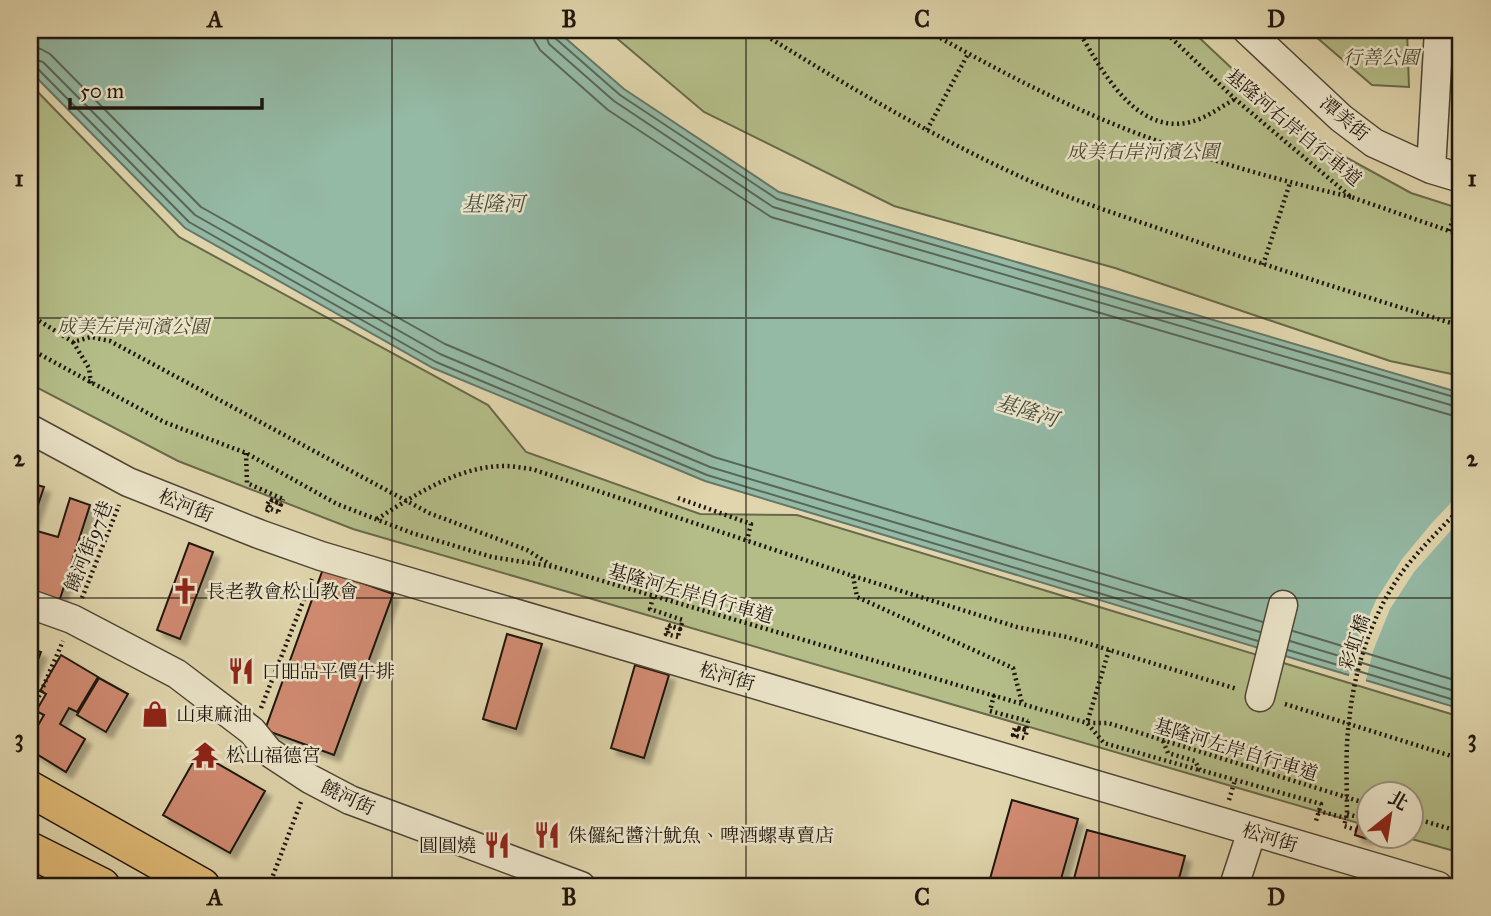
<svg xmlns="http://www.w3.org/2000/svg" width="1491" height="916" font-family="'IM FELL Great Primer','Noto Serif TC',serif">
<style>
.green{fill:#b4bd88;stroke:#69694a;stroke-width:2}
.water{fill:#94b9a5;stroke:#657768;stroke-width:2}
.pier{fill:#e0d5ac}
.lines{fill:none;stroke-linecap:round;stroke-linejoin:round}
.shore{stroke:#596758;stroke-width:2}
.building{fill:#d08a71;stroke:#1e150c;stroke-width:2;filter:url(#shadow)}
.minor-casing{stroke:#4e4534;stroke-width:31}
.major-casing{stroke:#1e150c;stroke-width:38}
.path{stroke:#1e150c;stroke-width:4.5;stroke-dasharray:2 3.5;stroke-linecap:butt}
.minor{stroke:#ebe4c9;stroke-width:28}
.major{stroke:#e0ba76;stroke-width:35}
.path-bridge{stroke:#1e150c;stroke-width:4.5;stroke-dasharray:2 3.5;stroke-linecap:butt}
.grid{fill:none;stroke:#1e150c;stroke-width:2;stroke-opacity:0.55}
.labels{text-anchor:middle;stroke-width:5;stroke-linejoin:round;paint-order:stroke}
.park-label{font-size:19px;font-style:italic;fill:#4b4731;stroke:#ebe4c9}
.street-label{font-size:19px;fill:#1e150c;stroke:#ebe4c9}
.poi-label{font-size:19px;fill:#1e150c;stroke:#ebe4c9;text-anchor:start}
.water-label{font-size:21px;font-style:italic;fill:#474e42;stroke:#ebe4c9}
.neatline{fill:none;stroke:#1e150c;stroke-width:2.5}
.grid-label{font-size:23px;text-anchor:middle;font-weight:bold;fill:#1e150c}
</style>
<defs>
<filter id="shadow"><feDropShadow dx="6" dy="6" stdDeviation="2" flood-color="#0004"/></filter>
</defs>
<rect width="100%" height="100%" fill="#e0d5ac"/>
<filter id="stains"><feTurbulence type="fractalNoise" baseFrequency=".00286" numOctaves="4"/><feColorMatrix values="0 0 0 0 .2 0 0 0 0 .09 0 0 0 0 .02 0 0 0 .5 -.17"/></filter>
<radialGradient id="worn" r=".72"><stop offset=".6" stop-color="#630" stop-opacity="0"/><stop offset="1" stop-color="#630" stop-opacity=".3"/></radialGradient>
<path class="green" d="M607,30H1191L1241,77L1329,148L1411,193L1461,209V376L1390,361L1115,268L894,206L704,112Z
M1308,30H1407L1409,87L1372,85Z
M30,84L179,237L488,405L526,452L700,514L797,515L1461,717V853L1401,836H1410V794H1368V826L353,529L178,461L30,384Z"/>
<path class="water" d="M30,30H556L624,89L779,192L1461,393V709L705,481L433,368L185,228L30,71Z"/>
<path class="pier" d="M1461,492V519L1414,572L1390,609L1373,651L1365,684L1348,679L1358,642L1376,600L1402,559L1431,524Z"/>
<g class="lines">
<path class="shore" d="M533,30L534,40L540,50L608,110L771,217L1461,418
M544,30L549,44L614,101L773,207L1461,408
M552,30L555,38L620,95L777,199L1461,399
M30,47L41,49L50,54L201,207L445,344L714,457L1263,622
M30,58L43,62L195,215L440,354L710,467L1260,632
M30,66L38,69L189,222L436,362L707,475L1258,641
M1293,631L1461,682
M1290,641L1461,693
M1288,650L1461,702"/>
</g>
<path class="building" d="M30,483L44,487L30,529L58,537L70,498L90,505L59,602L30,594Z
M189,543L213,552L180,639L157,630Z
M323,569L393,594L334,755L265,730Z
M507,634L542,644L516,729L483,719Z
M30,648L41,652L30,680Z
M61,655L98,677L77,712L69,708L60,724L85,739L66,772L30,750V739L44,715L36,711L46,694L40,691Z
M635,665L669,675L644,758L611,748Z
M99,678L128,694L106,732L77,715Z
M196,757L204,761L206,757L265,791L230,853L163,815Z
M1012,800L1078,819L1059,886H988Z
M1358,824L1368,827L1367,839L1355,835Z
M1087,830L1185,856L1177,886H1072Z
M806,879L827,886H803Z"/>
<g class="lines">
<defs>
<path id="minor" d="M1247,30L1341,118L1374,143L1431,169L1461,178
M1431,169L1439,30
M30,429L128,482L259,534L321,556L1438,886
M30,604L72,619L177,674L252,731L269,752L310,779L350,800L581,886
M1260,697L1283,605
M1234,886L1252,831"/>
<path id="major" d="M30,789L202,886
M30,850L102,886"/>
</defs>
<use href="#minor" class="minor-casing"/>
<use href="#major" class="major-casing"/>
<path class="path" d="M757,30C845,85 935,138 1030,181C1075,201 1123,216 1169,232C1266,266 1363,296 1461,326
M926,30C974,57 1022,83 1072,106C1161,147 1256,175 1351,197
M1078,30C1103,72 1140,145 1202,118C1213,113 1224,105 1235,99
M1163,30L1235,99L1351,197L1461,235
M927,130L968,54
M1449,231L1454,216L1461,218
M1263,265L1290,183
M30,315L73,342L91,337L110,341L429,513L527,550L551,565
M73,342L89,368L91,384
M30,349L164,422L246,453L337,504L412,533L492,557L555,567L1087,723H1108L1368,804
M246,453L247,483L283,499
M678,498L751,524L747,540
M267,512L272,501L281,504L278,512
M377,519C415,495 458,466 505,466C514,466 523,468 532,469L853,576L1017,627L1067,637L1237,689
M853,576L857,597L1013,668L1022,703
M653,597L650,609L683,620
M82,598L119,505
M668,633L670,626L680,629L678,636
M1109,650L1087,723L1104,743L1199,770
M994,695L990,711L1028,721
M1285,704L1461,759
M261,708L312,579
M30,717L63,641
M1015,737L1017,728L1027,730L1025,738
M1163,741L1168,753L1195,761L1200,770L1321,804L1316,821L1314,820
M1229,800L1235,780
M1318,811L1346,818
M1347,814L1368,820
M1410,817L1461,832
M269,886L301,802"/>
<use href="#minor" class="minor"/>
<use href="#major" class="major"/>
<path class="path-bridge" d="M278,512L266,507L270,499L281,504L283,499
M678,637L666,634L668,625L680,629L683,620
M1024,738L1013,735L1015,727L1026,730L1028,721
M1357,830L1344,826L1347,814C1347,784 1345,752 1349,722C1354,668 1373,610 1406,567C1423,546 1442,527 1461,508"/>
</g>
<path class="grid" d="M392,30V886M746,30V886M1099,30V886M30,318H1461M30,598H1461"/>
<defs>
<symbol id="church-bare" viewBox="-9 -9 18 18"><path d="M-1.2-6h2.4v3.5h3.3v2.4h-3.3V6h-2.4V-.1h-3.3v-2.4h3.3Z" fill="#8f2418" stroke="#ebe4c9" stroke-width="2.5" paint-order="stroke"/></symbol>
<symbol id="restaurant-bare" viewBox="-9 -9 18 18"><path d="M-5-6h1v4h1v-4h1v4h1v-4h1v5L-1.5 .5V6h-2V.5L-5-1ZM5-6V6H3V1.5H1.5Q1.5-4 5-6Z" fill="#8f2418" stroke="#ebe4c9" stroke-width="2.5" paint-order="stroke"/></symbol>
<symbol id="shop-bare" viewBox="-9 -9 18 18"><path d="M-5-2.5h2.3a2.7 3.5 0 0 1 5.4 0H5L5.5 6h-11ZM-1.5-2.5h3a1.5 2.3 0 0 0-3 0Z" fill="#8f2418" stroke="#ebe4c9" stroke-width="2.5" paint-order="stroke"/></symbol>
<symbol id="temple-bare" viewBox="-9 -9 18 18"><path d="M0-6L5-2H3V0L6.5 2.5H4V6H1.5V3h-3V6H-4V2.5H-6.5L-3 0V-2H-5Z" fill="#8f2418" stroke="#ebe4c9" stroke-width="2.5" paint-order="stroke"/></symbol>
</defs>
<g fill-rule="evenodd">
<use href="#church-bare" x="166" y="572" width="38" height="38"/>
<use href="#restaurant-bare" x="222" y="652" width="38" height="38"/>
<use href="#shop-bare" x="136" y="695" width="38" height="38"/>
<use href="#temple-bare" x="186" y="736" width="38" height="38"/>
<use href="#restaurant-bare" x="528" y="816" width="38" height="38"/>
<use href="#restaurant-bare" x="478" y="826" width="38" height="38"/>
</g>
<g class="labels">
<g class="park-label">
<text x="1381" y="64">行善公園</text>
<text x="1143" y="158">成美右岸河濱公園</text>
<text x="133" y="333">成美左岸河濱公園</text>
</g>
<g class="street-label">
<text transform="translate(1345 118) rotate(40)" y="7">潭美街</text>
<text transform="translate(1294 127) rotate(40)" y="7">基隆河右岸自行車道</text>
<text transform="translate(186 505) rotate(22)" y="7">松河街</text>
<text transform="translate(88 546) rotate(-68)" y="7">饒河街97巷</text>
<text transform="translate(691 593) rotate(16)" y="7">基隆河左岸自行車道</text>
<text transform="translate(1354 642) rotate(-71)" y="7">彩虹橋</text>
<text transform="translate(727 676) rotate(16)" y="7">松河街</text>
<text transform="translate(1236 749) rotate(17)" y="7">基隆河左岸自行車道</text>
<text transform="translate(348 797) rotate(25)" y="7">饒河街</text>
<text transform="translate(1270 837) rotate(17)" y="7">松河街</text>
</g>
<g class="poi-label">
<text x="206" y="598">長老教會松山教會</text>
<text x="262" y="678">口昍品平價牛排</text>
<text x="176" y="721">山東麻油</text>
<text x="226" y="762">松山福德宮</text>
<text x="568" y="842">侏儸紀醬汁魷魚、啤酒螺專賣店</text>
<text x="476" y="852" text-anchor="end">圓圓燒</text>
</g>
<g class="water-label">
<text x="493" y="211">基隆河</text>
<text transform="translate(1027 411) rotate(17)" y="7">基隆河</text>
</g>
</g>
<rect width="1491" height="916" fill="none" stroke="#e0d5ac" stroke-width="77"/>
<g transform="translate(1390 815) rotate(30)"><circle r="33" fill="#ebe4c9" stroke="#99917d" stroke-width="2"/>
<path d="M0-5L12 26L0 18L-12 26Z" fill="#8f2418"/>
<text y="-10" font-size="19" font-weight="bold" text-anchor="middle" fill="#1e150c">北</text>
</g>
<path d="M70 98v10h192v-10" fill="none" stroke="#1e150c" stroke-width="3.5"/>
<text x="80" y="98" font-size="21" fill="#1e150c" stroke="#ebe4c9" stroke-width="5" paint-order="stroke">50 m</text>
<rect x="38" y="38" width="1414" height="840" class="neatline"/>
<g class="grid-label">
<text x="215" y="27">A</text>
<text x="569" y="27">B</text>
<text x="922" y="27">C</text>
<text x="1276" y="27">D</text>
<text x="19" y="186">1</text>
<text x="1472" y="186">1</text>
<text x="19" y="466">2</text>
<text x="1472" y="466">2</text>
<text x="19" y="746">3</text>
<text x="1472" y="746">3</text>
<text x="215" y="905">A</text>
<text x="569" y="905">B</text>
<text x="922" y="905">C</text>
<text x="1276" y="905">D</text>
</g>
<rect width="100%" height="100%" filter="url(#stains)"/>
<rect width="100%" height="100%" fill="url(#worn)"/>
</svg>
